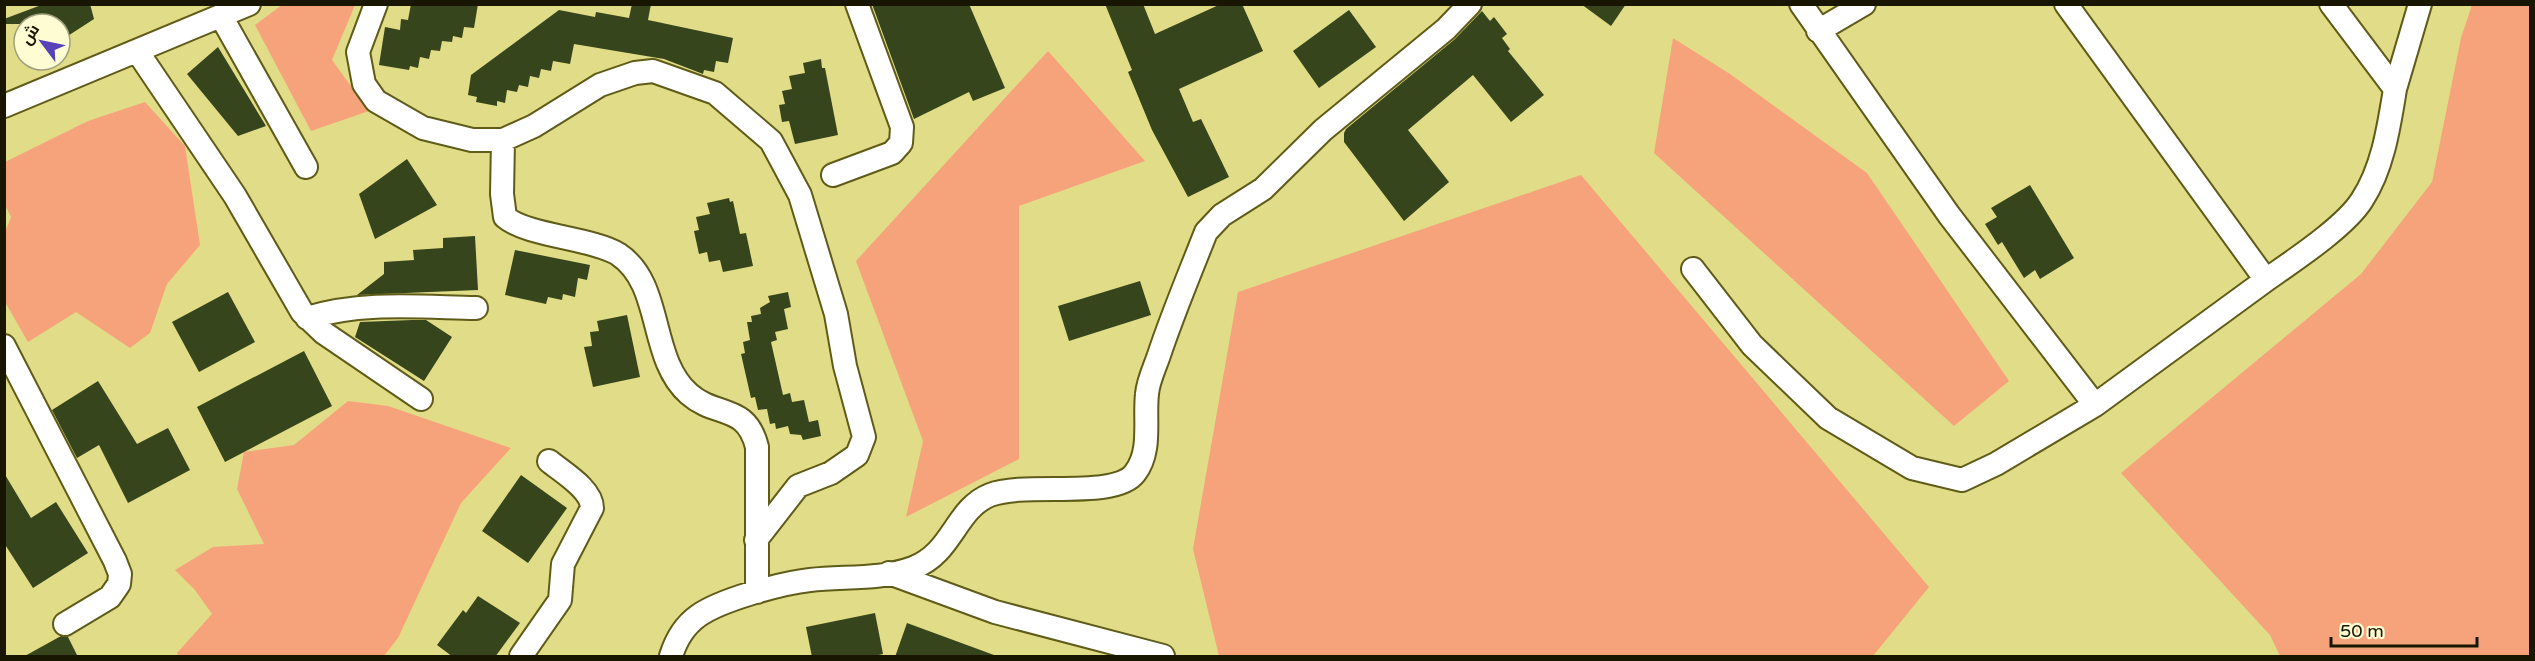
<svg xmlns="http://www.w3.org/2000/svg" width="2535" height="661" font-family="'Varela Round',Cairo,sans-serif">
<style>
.green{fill:#f6a37c}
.building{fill:#37451c}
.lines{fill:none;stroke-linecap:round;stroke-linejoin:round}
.minor-casing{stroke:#5f5b18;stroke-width:26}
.minor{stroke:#fff;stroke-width:22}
</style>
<rect width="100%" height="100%" fill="#e1dc87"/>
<path class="green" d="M282,5H355L332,60L369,111L311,131L255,25Z
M2472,5H2530V656H2280L2270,635L2121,473L2361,274L2432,182L2461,38Z
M1673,38L1730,74L1867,173L2009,381L1954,426L1654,153Z
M1048,51L1145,161L1019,206V459L906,517L923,441L856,261Z
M145,102L185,146L200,245L167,284L150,333L130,348L76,312L28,342L5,302V232L11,217L5,205V162L88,121Z
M1581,175L1929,587L1873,656H1219L1193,549L1238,292Z
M348,401L388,406L511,448L461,503L398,638L384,656H179L177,653L212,614L195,590L175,570L213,547L264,544L237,489L244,452L294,445Z"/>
<path class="building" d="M44,4H90L94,19L60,41V24H4V19Z
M411,4H478L474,28L464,27L462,38L453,36L452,42L442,41L440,51L431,50L429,59L420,57L418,68L410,66L409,70L379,65L385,27L400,30L401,19L408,20Z
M632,4H651L648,20L733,38L728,63L716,61L714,72L704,70L703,74L664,59L574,44L570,64L553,61L551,71L541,69L539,78L530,76L528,87L519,85L517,92L507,90L505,103L497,101V106L476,102L477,97L468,95L471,75L559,10L595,17L596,12L629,18Z
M872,4H969L1005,88L973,101L969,92L914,119Z
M1105,4H1143L1155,34L1221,4H1242L1263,51L1179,89L1193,122L1201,119L1229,177L1188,197L1152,130L1128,72L1132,70Z
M1581,4H1626L1611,26Z
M1349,10L1376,47L1319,88L1293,51Z
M1482,11L1490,21L1494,17L1507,34L1502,38L1510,49L1508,51L1544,95L1511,122L1473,75L1408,130L1449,182L1404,221L1344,142V133L1346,129L1455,39Z
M218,47L266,126L238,136L187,74Z
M821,59L822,68H825L838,135L795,144L789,121L782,122L779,105L785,104L782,91L792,89L789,76L805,73L803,63Z
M407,159L437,205L375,239L359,194Z
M2030,185L2074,258L2040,279L2035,270L2024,278L2002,242L1998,245L1985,224L1997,217L1991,208Z
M729,198L730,202L733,201L740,234L746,233L753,266L723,272L720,260L709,262L707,252L699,254L694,231L699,230L696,217L710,214L707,203Z
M475,236L478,290L357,295L384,274V262L414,260L413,250L443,248V238Z
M515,250L590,265L587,280L578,278L575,297L563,294L562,300L548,297L546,304L505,295Z
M1140,281L1151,315L1069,341L1058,306Z
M228,292L255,342L199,372L172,322Z
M788,292L791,307L784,309L788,329L775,332L777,340L771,342L783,395L790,393L792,402L804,400L809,422L818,420L821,436L803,440L801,435L790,434L788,426L776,429L775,423L770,424L767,409L758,410L755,397L751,398L741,354L745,353L743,342L750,340L747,322H752L751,316L761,314L760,308L770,302L768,296Z
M627,315L640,377L593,387L584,347L592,346L590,332L599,331L597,321Z
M412,320H426L452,337L424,381L355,337L360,322Z
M304,351L332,406L225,462L197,407Z
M98,381L137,444L168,428L190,470L128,503L99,445L77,458L52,410Z
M4,473L31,518L56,502L88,553L33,588L4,543Z
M521,475L567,508L528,563L482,531Z
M478,596L520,623L495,657H453L437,645L463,610L466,613Z
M875,613L883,654L870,657H812L806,627Z
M907,623L994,655V657H895Z
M61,636L68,637L78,657H23Z"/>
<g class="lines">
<defs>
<path id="minor" d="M376,4L358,52L364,84L376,101L423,128L472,140H503L534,126L600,85L635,73L653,71L715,93L771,141L800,195L836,314L845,366L864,437L857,455L831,473L798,486L756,540
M2066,4L2266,280L2095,405
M221,16L306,167
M1818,31L1864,4
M137,51L235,196L302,312L324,333L421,399
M2395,89L2420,4
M4,106L249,4
M503,140L502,194L505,217C527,236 592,238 618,254C664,284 648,358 689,394C716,418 746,403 757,447V592
M833,175L892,153L901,143L902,127L857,4
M1693,269L1752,345L1828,418L1912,468L1962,480L1996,464L2095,405L1949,215L1801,4
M2266,280C2293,261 2345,227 2362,200C2383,168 2389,126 2395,89L2331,4
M307,318C362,301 420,307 476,308
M4,346L115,561L120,574L119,584L110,597L65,624
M889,573L995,612L1163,656
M521,656L560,600L563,564L592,508C592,489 562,472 549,461
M671,656C676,640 684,626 698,616C720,600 782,583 810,580C844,576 880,580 913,568C953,553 955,509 990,495C1026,481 1115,500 1135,473C1152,451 1144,420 1147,394C1148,381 1155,367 1159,355C1173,313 1190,273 1206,232L1222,215L1263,189L1323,130L1446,29L1470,4"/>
</defs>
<use href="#minor" class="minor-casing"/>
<use href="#minor" class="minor"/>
</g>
<rect width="2535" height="661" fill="none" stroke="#181600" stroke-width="12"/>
<g transform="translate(42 42) rotate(302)"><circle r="28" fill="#fdfcd2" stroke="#a1a07e" stroke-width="1.5"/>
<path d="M0-4.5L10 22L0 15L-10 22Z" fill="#5841b9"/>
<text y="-9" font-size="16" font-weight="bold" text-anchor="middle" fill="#181600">ش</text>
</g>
<path d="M2331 637v9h146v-9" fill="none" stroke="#181600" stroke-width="3"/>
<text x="2340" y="637" font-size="18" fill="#181600" stroke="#fdfcd2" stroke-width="4.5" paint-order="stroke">50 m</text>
</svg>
